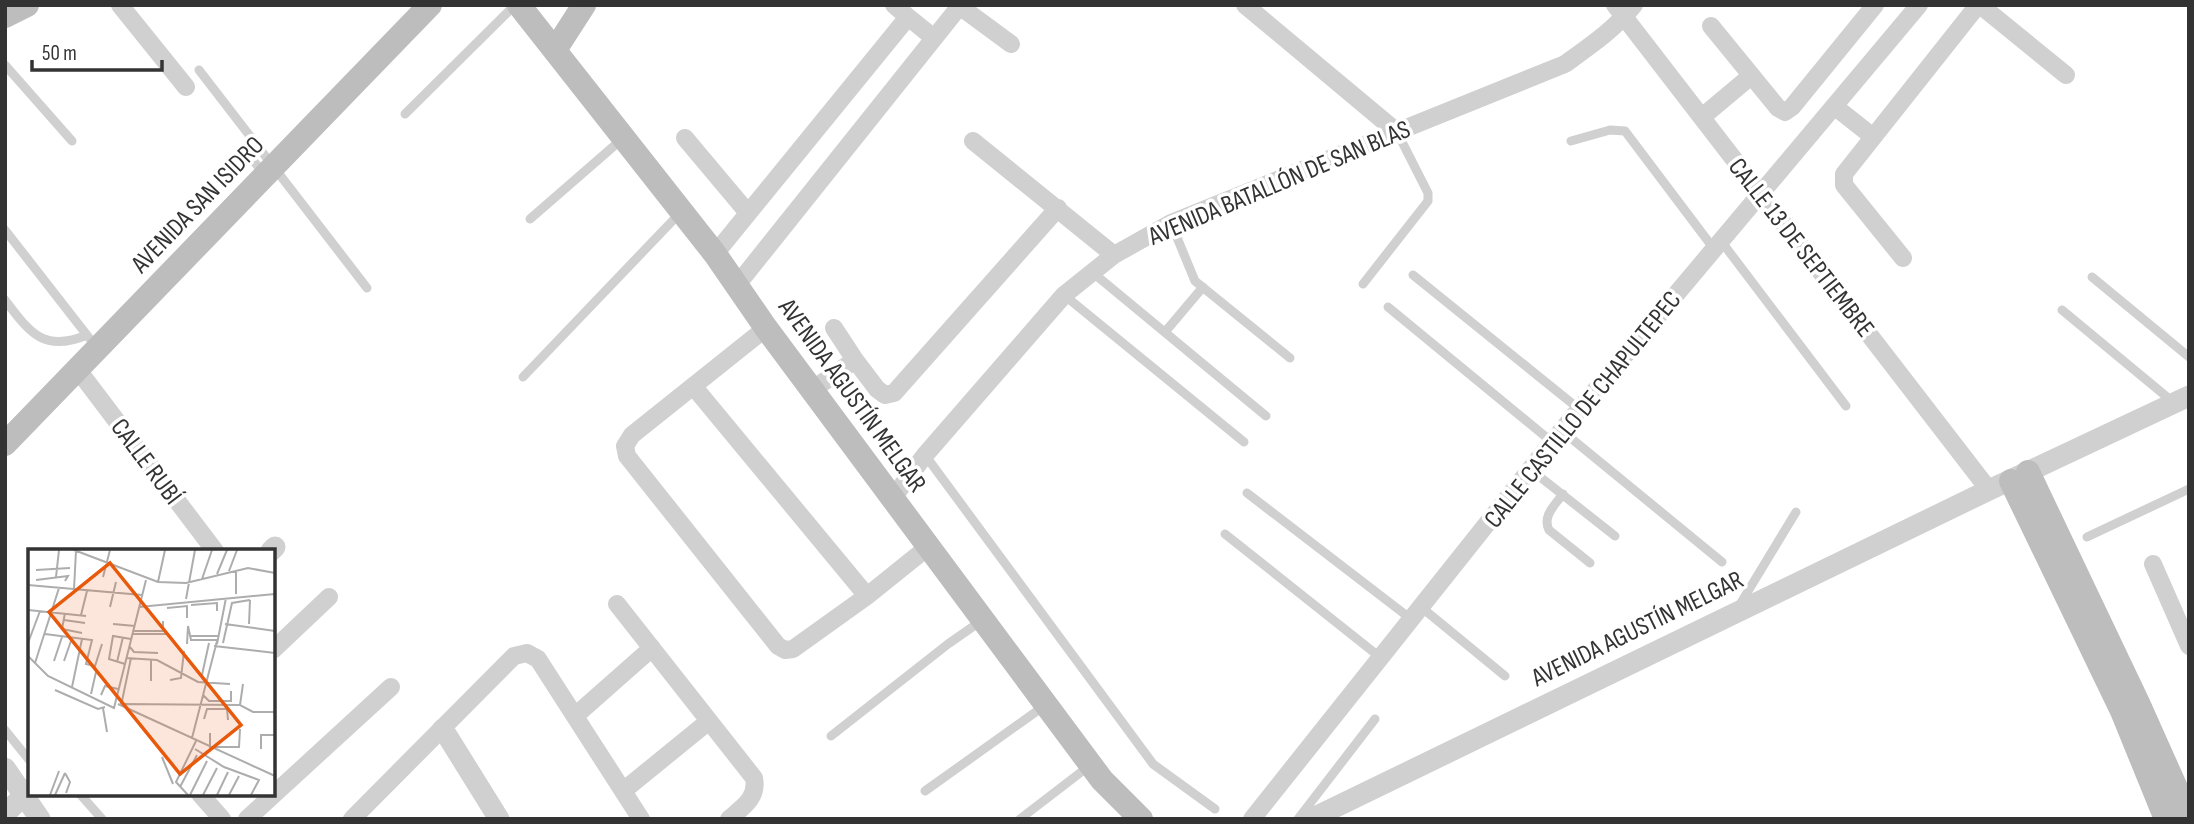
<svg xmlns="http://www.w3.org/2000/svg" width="2194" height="824" font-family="'Sofia Sans Condensed',sans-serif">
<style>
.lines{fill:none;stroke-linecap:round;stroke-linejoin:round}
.service{stroke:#d0d0d0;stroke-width:9}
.minor{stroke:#d0d0d0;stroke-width:18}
.tertiary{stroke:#d0d0d0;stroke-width:21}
.secondary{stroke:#bdbdbd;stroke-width:24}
.labels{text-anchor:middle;stroke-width:7;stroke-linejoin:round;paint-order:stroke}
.street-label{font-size:26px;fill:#333;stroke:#fff}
.inset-road{fill:none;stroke:#adadad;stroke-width:2}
.view{fill:#e8590c;fill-opacity:0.15;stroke:#e8590c;stroke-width:3.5}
.inset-edge{fill:none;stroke:#333;stroke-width:3.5}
</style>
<rect width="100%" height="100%" fill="#fff"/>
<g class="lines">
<path class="service" d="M5,65L72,141
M199,70L367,288
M405,114L515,5
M1571,141L1610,130L1625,131L1714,249
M215,176L241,152L247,154L265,174
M530,219L622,139
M1171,223L1195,281L1290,358
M5,230L97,348
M1721,241L1846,406
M1092,272L1266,416
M1413,275L1579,409
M2092,277L2189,357
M1363,284L1428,201V193L1397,132
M1064,295L1244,442
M5,300C30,333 44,353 87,335
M1388,307L1552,442
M2062,310L2173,402
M1165,332L1203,287
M523,377L679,214
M1561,430L1722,562
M925,455L1153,764L1215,809
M1530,469L1615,536
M1247,493L1411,619
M1563,494C1555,505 1542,516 1549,530L1590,563
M1225,534L1381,658
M2087,537L2189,489
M1739,606L1796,512
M1421,607L1505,676
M5,730L30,761
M831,736L948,644L981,621
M925,791L1044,706
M80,794L102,819
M1020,819L1089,766
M1298,819L1375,719"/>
<path class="minor" d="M120,5L186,87
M958,5L1011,44
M1245,5L1397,132
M1615,5L1989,490
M1980,5L2066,75
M908,17L934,38
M1711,26L1778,108L1785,112L1792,107L1875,5
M1834,106L1872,136
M1702,117L1751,76
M685,138L748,213
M973,141L1114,255
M715,254L908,17L894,5
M1903,258L1844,185V174L1978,5
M737,285L959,7
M766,328L632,435L625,446L627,456L778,646L785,650L793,649L867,596L928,547
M834,328L855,360
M78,370L215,551
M694,387L867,596
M812,390L855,360L877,389L885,395L894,393L1058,208
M892,499L925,455L1064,295L1114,255L1171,223L1565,64C1590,46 1615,29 1634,5
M2153,564L2189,646
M617,604L754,778C758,798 743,807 729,819
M273,650L329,597
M575,716L652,648
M623,791L709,721
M200,794L222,819
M247,819L391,687
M352,819L514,656L527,653L538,659L641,819
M1252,819L1552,442L1919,5"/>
<path class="tertiary" d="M271,551L275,547
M443,729L499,819
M5,768L40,819
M5,814L30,789
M1311,819L1989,490L2189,396"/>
<path class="secondary" d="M519,5L715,254L766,328L1102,780L1141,819
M5,16L27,5
M555,50L584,5
M5,444L430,5
M2028,472L2138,703L2189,817
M2011,481L2122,711L2166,819"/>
</g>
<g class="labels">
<g class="street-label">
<text transform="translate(1279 182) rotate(-23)" y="9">AVENIDA BATALLÓN DE SAN BLAS</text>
<text transform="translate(197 204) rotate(-46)" y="9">AVENIDA SAN ISIDRO</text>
<text transform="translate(1802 247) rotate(52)" y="9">CALLE 13 DE SEPTIEMBRE</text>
<text transform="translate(853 395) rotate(54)" y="9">AVENIDA AGUSTÍN MELGAR</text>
<text transform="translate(1582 409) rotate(-51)" y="9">CALLE CASTILLO DE CHAPULTEPEC</text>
<text transform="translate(147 461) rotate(53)" y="9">CALLE RUBÍ</text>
<text transform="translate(1637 628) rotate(-26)" y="9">AVENIDA AGUSTÍN MELGAR</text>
</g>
</g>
<g transform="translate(28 549)">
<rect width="247" height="247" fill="#fff"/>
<path class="inset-road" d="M46,1L130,33L158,34L220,19L247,24M8,21L42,19M201,22L209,1M189,25L199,1M28,28L31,1M75,28L82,1M174,30L184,1M8,31L40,27L37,32M130,33L137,1M0,36L114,46M46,40L48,2M208,45V22M158,50L167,1M163,56L189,54V62M82,58L88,33M111,58L247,45M139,59L159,57V69M0,61L58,67M37,64L34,80L54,84M53,66L59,42M36,71L57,74M85,75L107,77M197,75L247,82M221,75L222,51M106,82H135V72M17,85L64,91L58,115L67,117L74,95M105,85H138M162,87H190M162,91H189M0,94L12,62M195,94L204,54L222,51M159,95L160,77L163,91M189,95L198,49M101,97L106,103L130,104M186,97L247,104M0,107L20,127L86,159L118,31M98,109L129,111L170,133L202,135M26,112L34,88M36,112L44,89M89,113L95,88M7,114L31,39M97,115L81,110L85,87L103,90M174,126L181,94M142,131L153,129L156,102M123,132V110M44,138L54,90M27,141L70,160L77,158M63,145L68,123M73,146L77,137L90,140M175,146L181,152H203V142M94,152L103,109M90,155L247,227M92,155L212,156L225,163H247M212,156L215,135M75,159L79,183M176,170L179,160H199L200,171M182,184V198H211L212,180M164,189L189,92M167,200L196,218L231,231L223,246M233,200V186H247M134,208L145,235M37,224L42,233L38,244M152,238L169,206M22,246L31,222M27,246L37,224M160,246L148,233L168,192M162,246L179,212M175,246L189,219M189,246L200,223M201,246L211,227"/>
<path class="view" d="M82,14L213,176L152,225L21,63Z"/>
<rect width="247" height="247" class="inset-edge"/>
</g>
<rect width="2194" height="824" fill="none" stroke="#333333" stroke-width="14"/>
<path d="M32 60v10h130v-10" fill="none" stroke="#333333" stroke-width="3.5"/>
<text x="42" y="60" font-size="21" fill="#333333" stroke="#ffffff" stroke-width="5" paint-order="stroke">50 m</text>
</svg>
